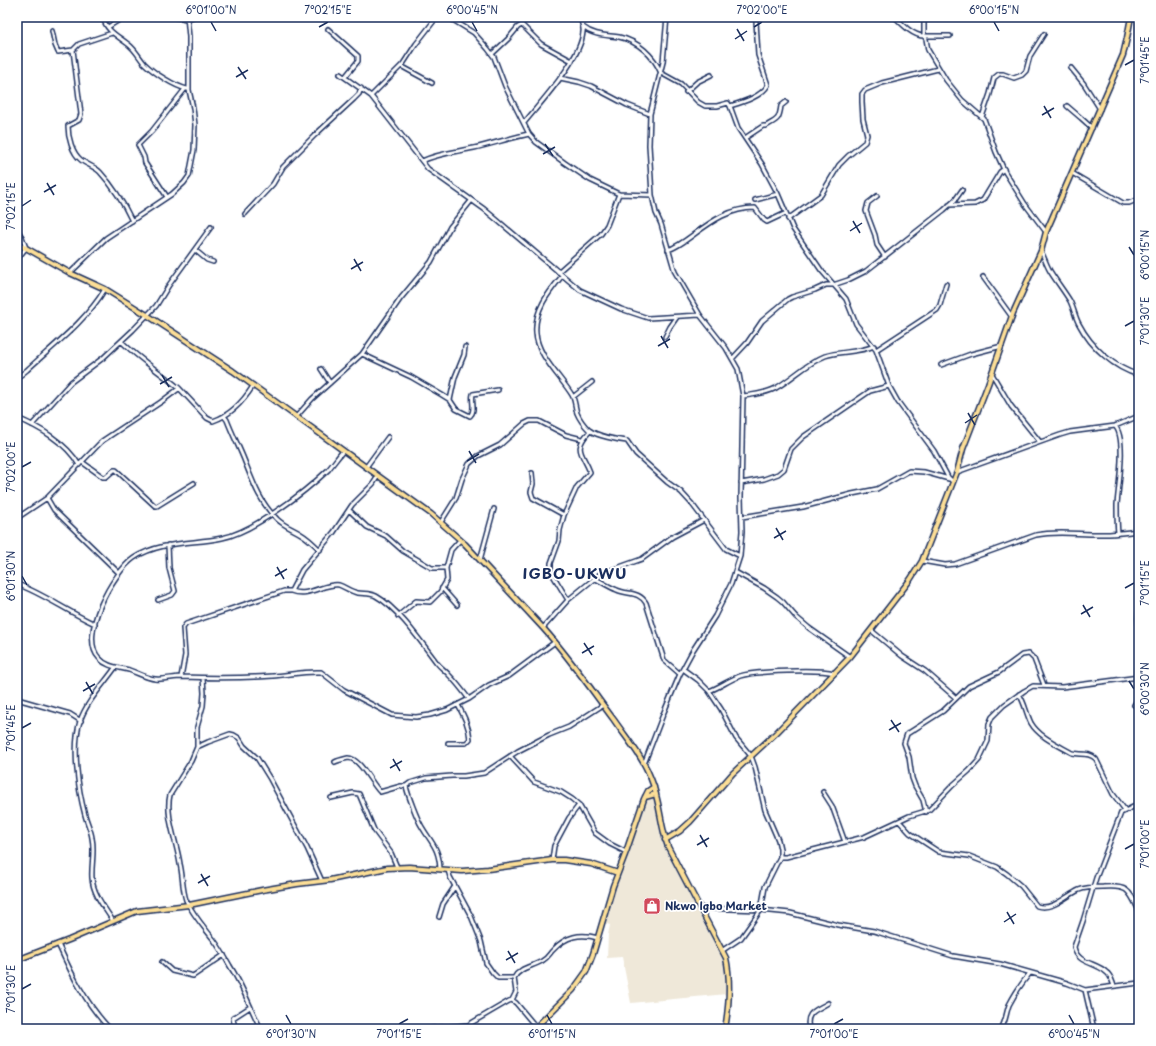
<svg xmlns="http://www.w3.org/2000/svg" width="1156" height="1046" font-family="'Playpen Sans',sans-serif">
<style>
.built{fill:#efe8d9}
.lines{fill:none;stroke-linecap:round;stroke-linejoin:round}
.minor-casing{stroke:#1b2f5e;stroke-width:6}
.major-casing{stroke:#1b2f5e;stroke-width:7}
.minor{stroke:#fff;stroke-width:3}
.major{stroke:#fcde96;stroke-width:4}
.ticks{fill:none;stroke:#1b2f5e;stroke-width:1.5}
.labels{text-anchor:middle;stroke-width:3.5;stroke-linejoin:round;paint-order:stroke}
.poi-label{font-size:11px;font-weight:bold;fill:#1b2f5e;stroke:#fff;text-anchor:start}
.district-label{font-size:15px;font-weight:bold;letter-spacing:1px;fill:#1b2f5e;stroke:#fff}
.neatline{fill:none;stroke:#1b2f5e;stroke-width:1.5}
.ticks-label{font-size:10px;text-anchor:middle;fill:#1b2f5e}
</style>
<rect width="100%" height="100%" fill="#fff"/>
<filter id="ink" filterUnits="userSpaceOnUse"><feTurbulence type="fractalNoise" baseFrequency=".025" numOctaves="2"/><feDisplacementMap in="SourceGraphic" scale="8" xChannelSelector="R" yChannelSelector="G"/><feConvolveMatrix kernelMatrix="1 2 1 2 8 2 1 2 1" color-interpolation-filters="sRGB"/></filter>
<g filter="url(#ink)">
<path class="built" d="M654,796L659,827L664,843L676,869L724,960L727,976V994L631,1003L622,957L607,958L608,935L610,925L604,923L615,883L645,802L646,798Z"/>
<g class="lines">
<defs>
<path id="minor" d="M103,17C106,31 118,36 128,44C135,49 139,57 144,63C154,73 174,86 187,89
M174,17L187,19L193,17
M448,17L474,33L488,49L494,57L505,86L529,134L536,142L565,163L590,180L619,194L652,195
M895,17C902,24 913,36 924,36L926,39L928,50L946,80L962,100L984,119L996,152L1005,172L1025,204L1046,232
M924,17V36H950
M521,25L525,17
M108,27L124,17
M583,27C594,36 606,35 619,37C638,41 654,56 661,73L681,84L698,102L705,106H717L728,103L730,106C743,102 761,97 768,85L758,55L756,21L757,17
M328,29L358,56V61L345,77
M52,31L55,45L58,52L73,50
M112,33L79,44L73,50L81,114L79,120L68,126C68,137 72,153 81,160C87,165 94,166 100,172C113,186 124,204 132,221
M492,54L508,39L518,27L522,25L541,44L572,61
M401,66L432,83
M1071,68L1084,84L1100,109
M340,74L371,96L428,169L484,209L580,290L621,309L648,318L700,315
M560,78L579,82L591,86L627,105L650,114
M686,92L697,82L711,75
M371,96L403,64L416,44L437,17
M730,106L738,128L762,164L778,194L793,229L821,270L846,299L856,324L876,350L889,386L898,402L934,451L948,477L953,482
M1067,106L1081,118L1092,128
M982,117L990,94L994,78L999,74H1003L1014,78L1022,75L1026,71L1030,56L1044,34
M524,123C541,102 581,59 583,32C584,27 581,22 580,17
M745,138L763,126H766C778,119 779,120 781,106L786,102
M422,161C439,153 456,152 474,148C492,144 510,138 529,134
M1072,173L1123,203H1129L1139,199
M877,196L868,203L866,211L875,235L877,245L885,257
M167,197L145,163L144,157L138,145L152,131L185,89
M755,200L778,194
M949,205L975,204L983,200L1000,172L1004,169
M245,214L273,184L283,167L315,135L354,99L359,94L361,88
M788,219L821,195L839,165L848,156L865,142L867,135L863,119L862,102V94L865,90L882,83L938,69
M17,229L22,237L26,248L17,259
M195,250L207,260L213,262
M668,250C677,247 685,241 693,235C712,221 730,208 755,208L764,220L767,222L786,213
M1041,251C1044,257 1046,264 1050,271C1056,281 1064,291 1070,301C1074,309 1075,317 1079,324C1091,347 1114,368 1139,375
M558,272L601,234L607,225L619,194
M70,273L106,238L172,194L184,183L189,176L194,150L195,125L193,108L189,90V37L187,17
M562,276C549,292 534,310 536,333C537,355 561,377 572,395C575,400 575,407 577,413C579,418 585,426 589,430C597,436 618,440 627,441L636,454L667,482L681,492L692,504L726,549L740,556
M983,277L1012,317
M665,337L670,327L677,317
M121,341C139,359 160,372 179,388
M876,350L937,310L940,305L946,284
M362,354L401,298L431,262L450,227L471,201
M733,358L747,343L762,321L788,299L792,297L815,290L826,285H833L848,280L866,271L944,210L955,200L962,190
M941,365L971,354L1002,346
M321,369L330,383
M992,374L1011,406L1040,442
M17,378L27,370C54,345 86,321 105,289
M743,396C754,395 766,393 776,388C793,378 807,363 825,356C841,351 858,353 874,346
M573,397L592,382
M450,400L455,377L464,355L465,347
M224,416L227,420C232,433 238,445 243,457C252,479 259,502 277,519C284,526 293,529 301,534C308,538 314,544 320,550
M296,417L312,399L362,354L411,377L442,395L450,400L456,409L470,416C476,411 471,401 473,394L498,390
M17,418C39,427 67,443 79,465
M32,425L71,382L103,358L133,330L156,306L169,285L211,227
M1115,426C1127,438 1118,488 1117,505C1117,515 1117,524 1118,533
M343,451C338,457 333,464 328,470C305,492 253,532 222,538C193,544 160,541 134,558C113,572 78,636 99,658C107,667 118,667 129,670C138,673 146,678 155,679C164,680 173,677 182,677C212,678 242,678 273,676C288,675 305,671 321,672L344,690L392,715L416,717L430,715L447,710L469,699L489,685L509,676L555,642
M82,462L103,477H106L114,470H116L155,506H157L194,483
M366,467L388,437
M957,472L1060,435L1070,432L1115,426L1139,416
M532,473L533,484L531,492L533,498L564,515
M741,483L764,479L778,474L784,469L791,449L803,437L870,391L889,386
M47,498L54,510L119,573
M349,510L367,527L386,536L403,551L432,568H446
M742,517L803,507L852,494L877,489L909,471L924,472L949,479
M17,518L47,498L102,441L161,402L177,390L179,388L207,418L213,421C231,415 243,402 253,386
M441,522L456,498L462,479L469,464L478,456L500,445L524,424L530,421H539L566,435L582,439
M480,560L494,509
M922,561L945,565L955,564L1036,535C1059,530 1081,535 1105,534C1116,534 1128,532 1139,531
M735,572L764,588L777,597L783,602L796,617L809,628L850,657
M594,578C602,582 609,587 617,590C628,595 639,591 646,603L664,660L680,674
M17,584C44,594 68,612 95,624
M442,588L457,605
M291,591C308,598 324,583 339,585C345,587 351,592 358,593C364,594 370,593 376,596C398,608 422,643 437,663C441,668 446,671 450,676C457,683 463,691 469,699
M158,600L172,595L175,591L169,568L168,545
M568,600L551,572V563L559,541L560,530L564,515L577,487L590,472C583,453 572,450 590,431
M1139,611L1138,618L1139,627
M398,616L416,601L430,602L440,592L447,580L446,568L451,550L460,540
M543,628L568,600L600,574L642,559L672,537L704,520
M872,631L902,656L925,671L956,698
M683,669L698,680L709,691L721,709L736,738L751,756L755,767L765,810L778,840L780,849V857L765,887L761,910L741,938L723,950
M181,677L185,655L183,628L186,624L284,591H291L302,570L334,532L352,505L373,484L378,476
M203,678L204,693L203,706L197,727V747L191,761L170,795C165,815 177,843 180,864C183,876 182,888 186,900C193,915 204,927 214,940C220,948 225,957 230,966C243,986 250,1008 261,1029
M709,691C720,687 729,680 740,676C754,671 820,669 834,673
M1019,694C1025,703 1026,713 1031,723C1039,737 1058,745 1072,753C1081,755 1089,752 1096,759L1113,794L1125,810
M17,699L70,714L81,721
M1134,705L1139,697
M448,743H466L470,739C469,726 464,716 458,705
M197,747L208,742L230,734L234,735L239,738L244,746L257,758L270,779L307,848L322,881
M510,756L534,782L561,792L572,799L579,805L595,833L610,844L626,852
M335,762C339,760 344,759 348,758C360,758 371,783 380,792L401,786H406L410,783L426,778L452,776H464L484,773L518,751L549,735L569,727L603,705
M644,764L664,712L680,674L693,650L715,616L731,584L740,556L742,531L741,497L743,396L738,369L726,348L700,315L675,272L661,224L656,213L652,195L649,145L650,114L663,62L667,17
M406,786C408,795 417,819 422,827C432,844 439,848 440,869
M823,792L832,806L845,842
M331,798L353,793L359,794L374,830L391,853L397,867
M926,812L923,800L915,786L912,778L909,757L904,743L907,734L943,711L969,686L999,672L1022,655L1029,654L1034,659L1044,685
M899,821L910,833L939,852L969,856L997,867L1007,874L1021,886L1037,906C1052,911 1066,896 1079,890C1086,887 1095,887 1103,887C1128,885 1129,890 1139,911
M780,857H786L864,837L909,816L929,810L953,785L969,771L979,760L988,741L989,724L992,717L1004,705L1024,691L1033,686L1062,687L1139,677
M552,860L554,846L569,818L579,805
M448,870L450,877L471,916L481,941L486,963L493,973L498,978H514
M1136,902L1139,895
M700,908L761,910L790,913L838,925L874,931L953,956L1000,964L1067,983L1085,990L1139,983
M439,917L443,904L455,886
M113,921C105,908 93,894 92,878C91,865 95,851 92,838C91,830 87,823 85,815C78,789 72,748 80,721C87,701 103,685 115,668
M58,944C72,975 86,1004 110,1029
M162,962L172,971L193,976L224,955
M1114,986C1112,981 1111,975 1106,972C1096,962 1077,964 1074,947L1083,921L1096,878L1121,813L1139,804
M1085,990L1094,1029
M512,1000L516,992L514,978C520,967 532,967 542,961C548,958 549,954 553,950C566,936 580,933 598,938
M235,1029L233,1018L250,1007
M429,1029L468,1025L509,1001L512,1000L516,1003L536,1027
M809,1029C805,1012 815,1011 828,1003
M1001,1029C1006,1021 1006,1013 1009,1005C1015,993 1022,983 1030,973"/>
<path id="major" d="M17,245L26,248L70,273L105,289L147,315L233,371L366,467L431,514L465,544L543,628C569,657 591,689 614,720C627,739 643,757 651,779C660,800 660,825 668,847L726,958C731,981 729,1006 725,1029
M645,797L656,794
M665,840L680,831L690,822L733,773L776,733L850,657L910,580L922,561L957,472L963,449L988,384L1013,313L1041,251L1046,232L1123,55L1127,38L1131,17
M17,960L69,940L137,911L189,905L262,890L297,884L330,880L387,868L409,867L462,871L488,869L552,860H564L591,864L618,873
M534,1029L573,990L586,972L593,954L613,886L626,852L644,799L648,791L654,787"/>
</defs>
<use href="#minor" class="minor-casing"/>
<use href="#major" class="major-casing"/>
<use href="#minor" class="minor"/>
<use href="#major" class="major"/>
</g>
</g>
<path class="ticks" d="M211,22L216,31M472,22L477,31M994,22L999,31M319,27L328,22M754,27L762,22M737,29L744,41M735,39L747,31M1125,65L1134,60M238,67L246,79M236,77L248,70M1044,106L1051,118M1042,115L1054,108M545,144L553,156M543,154L555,147M47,183L54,195M44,192L56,185M22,206L31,200M853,221L860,233M850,231L862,223M1129,247L1134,255M354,259L361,271M351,269L363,262M1125,326L1134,321M661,336L668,348M658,346L670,339M162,375L169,387M160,384L172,377M968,413L975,425M965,423L977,415M469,451L476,463M467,461L479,454M22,467L31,462M776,528L783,540M774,538L786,531M277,567L284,579M22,576L27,585M275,576L287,569M1125,588L1134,583M1083,605L1090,617M1081,614L1093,607M584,643L592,655M582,653L594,646M1129,681L1134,689M86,682L93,694M83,691L95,684M891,720L899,732M22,728L31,723M889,730L901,723M393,759L400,771M390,768L402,761M700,835L707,847M697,845L709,838M1125,849L1134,844M201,874L208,886M198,883L210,876M1007,912L1014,924M1004,922L1016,914M508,951L515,963M506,960L518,953M22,989L31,984M286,1015L291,1024M547,1015L552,1024M1069,1015L1074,1024M399,1024L408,1019M834,1024L843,1019"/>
<defs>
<symbol id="shop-square" viewBox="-11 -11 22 22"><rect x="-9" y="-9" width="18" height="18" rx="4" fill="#d1495b" stroke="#fff"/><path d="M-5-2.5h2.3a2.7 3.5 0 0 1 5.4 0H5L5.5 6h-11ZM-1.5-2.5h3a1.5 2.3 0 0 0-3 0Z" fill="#fff"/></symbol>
</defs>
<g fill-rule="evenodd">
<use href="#shop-square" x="642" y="896" width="20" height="20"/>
</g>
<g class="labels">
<g class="poi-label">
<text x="665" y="910">Nkwo Igbo Market</text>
</g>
<g class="district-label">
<text x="575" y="579">IGBO-UKWU</text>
</g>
</g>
<rect width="1156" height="1046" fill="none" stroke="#fff" stroke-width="44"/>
<rect x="22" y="22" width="1112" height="1002" class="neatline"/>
<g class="ticks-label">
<text x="211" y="14">6°01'00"N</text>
<text x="328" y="14">7°02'15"E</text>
<text x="472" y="14">6°00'45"N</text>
<text x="762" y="14">7°02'00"E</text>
<text x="994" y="14">6°00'15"N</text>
<text transform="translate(1145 60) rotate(-90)" y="4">7°01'45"E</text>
<text transform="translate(11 206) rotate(-90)" y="4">7°02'15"E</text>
<text transform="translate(1145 255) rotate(-90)" y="4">6°00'15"N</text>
<text transform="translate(1145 321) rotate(-90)" y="4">7°01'30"E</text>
<text transform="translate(11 467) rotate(-90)" y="4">7°02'00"E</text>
<text transform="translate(11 576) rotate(-90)" y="4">6°01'30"N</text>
<text transform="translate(1145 583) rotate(-90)" y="4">7°01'15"E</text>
<text transform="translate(1145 689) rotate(-90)" y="4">6°00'30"N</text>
<text transform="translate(11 728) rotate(-90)" y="4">7°01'45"E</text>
<text transform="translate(1145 844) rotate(-90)" y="4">7°01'00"E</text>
<text transform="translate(11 989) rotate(-90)" y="4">7°01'30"E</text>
<text x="291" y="1038">6°01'30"N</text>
<text x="399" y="1038">7°01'15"E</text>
<text x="552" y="1038">6°01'15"N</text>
<text x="834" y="1038">7°01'00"E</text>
<text x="1074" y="1038">6°00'45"N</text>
</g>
</svg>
